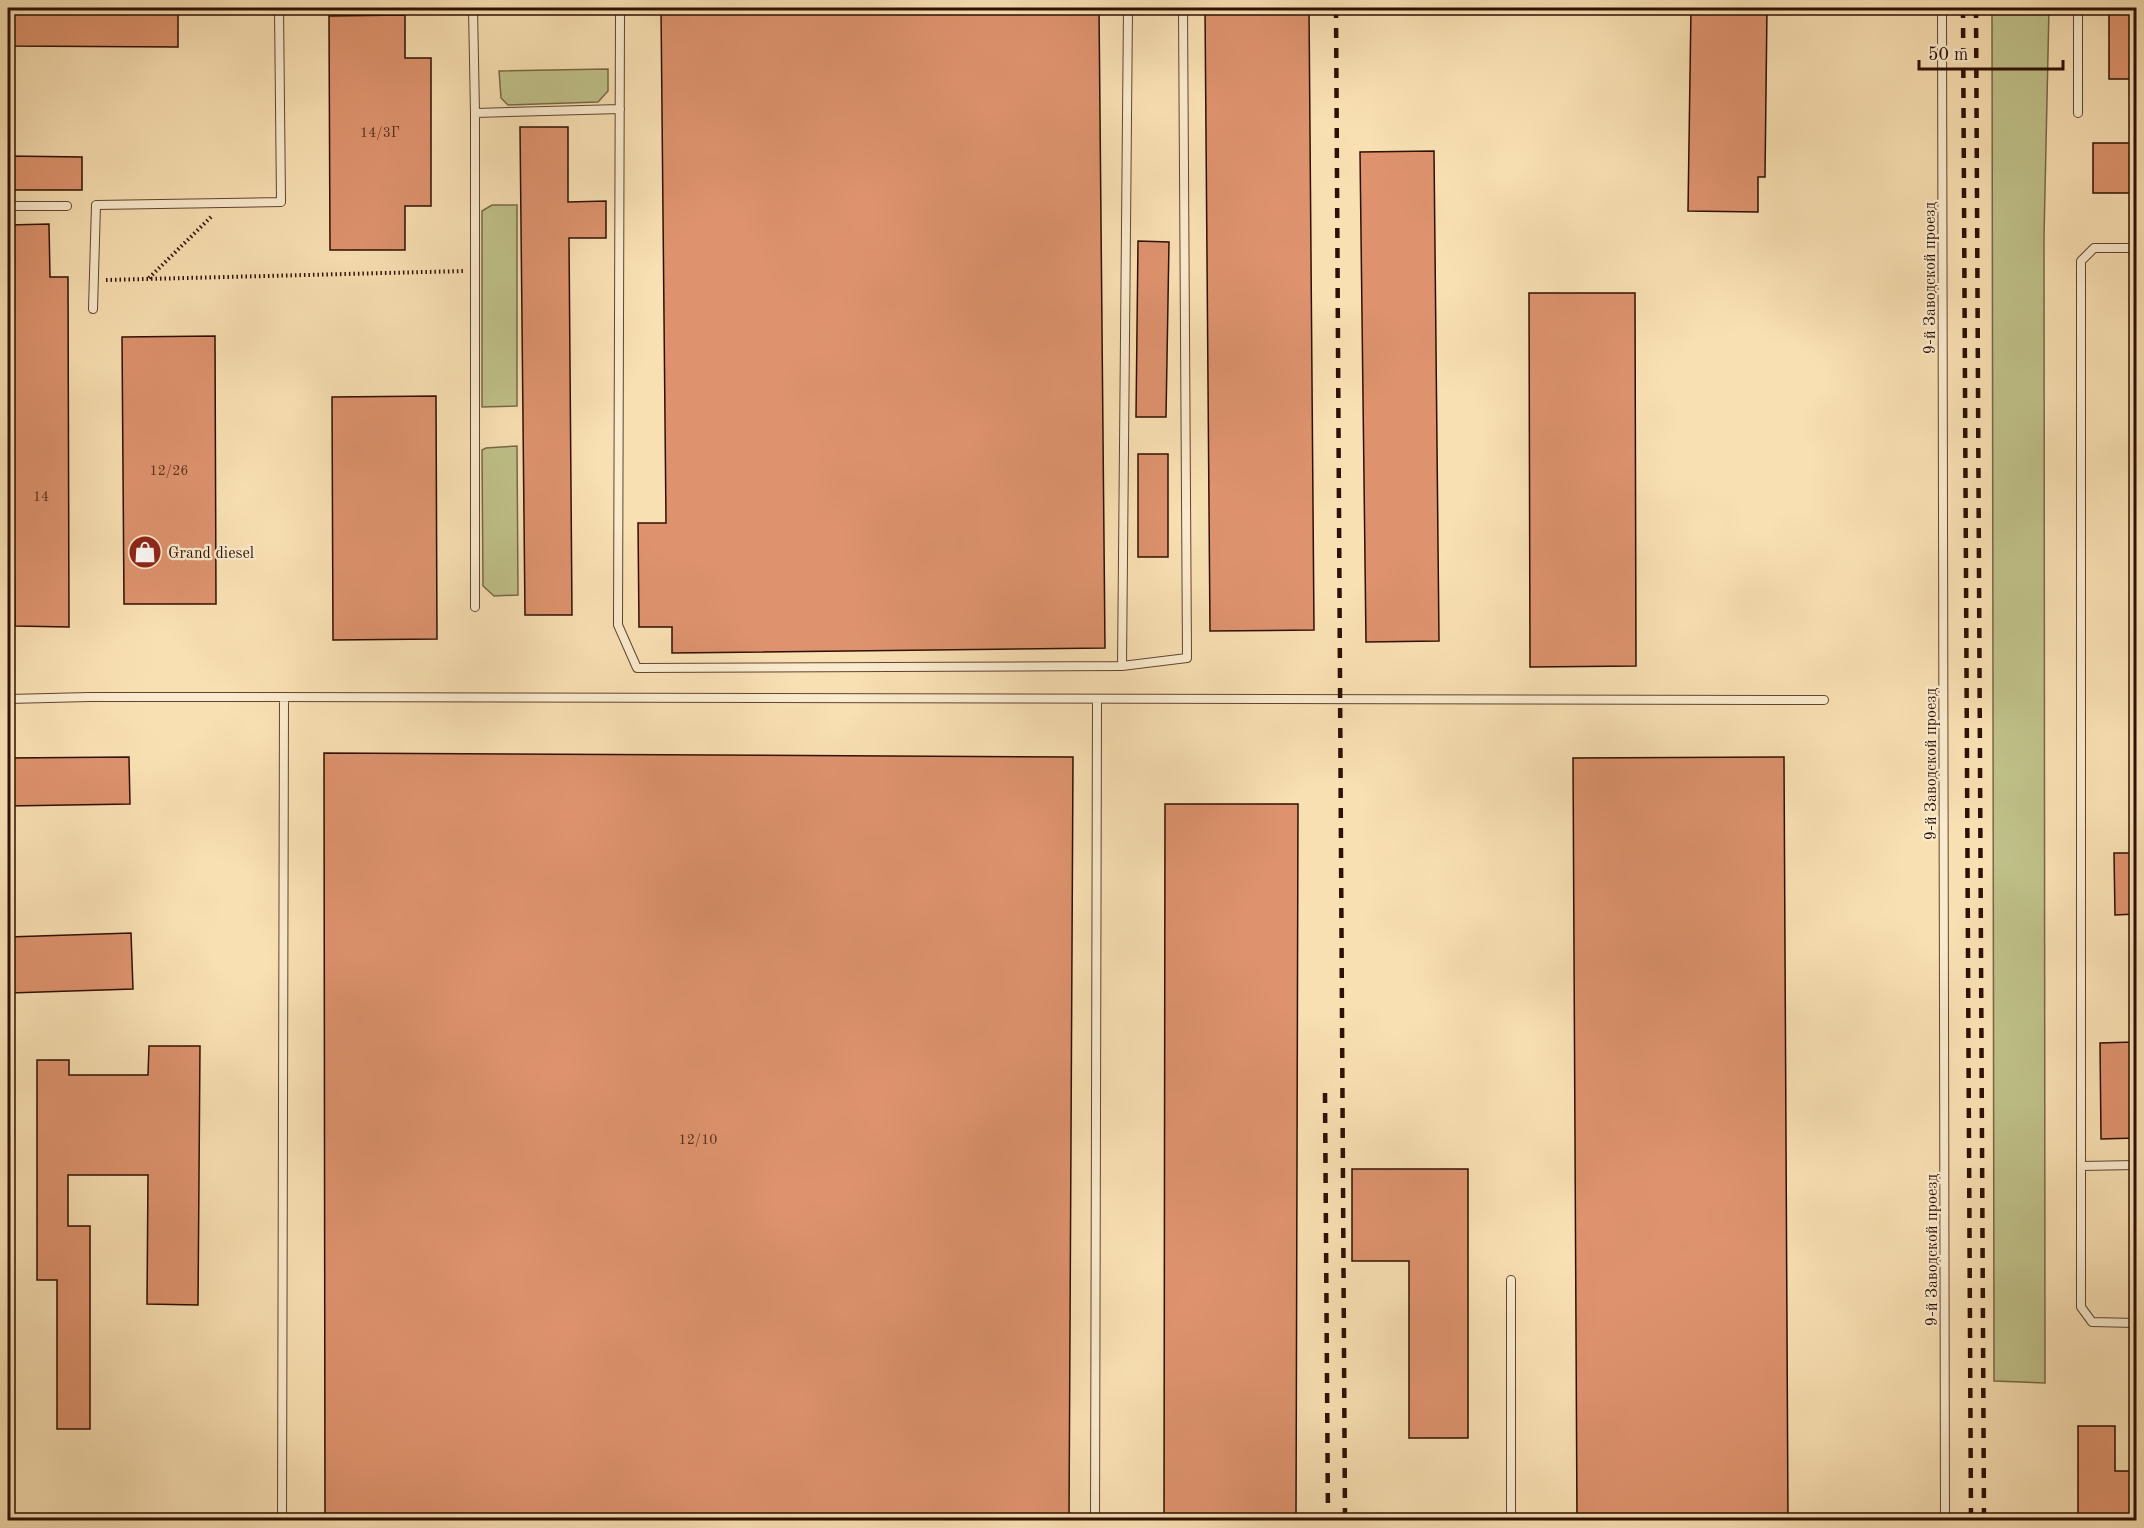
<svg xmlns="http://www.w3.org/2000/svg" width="2144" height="1528" font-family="'Old Standard TT',serif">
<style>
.green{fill:#c0c18a;stroke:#776846;stroke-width:1.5}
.building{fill:#de936e;stroke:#2e1003;stroke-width:1.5}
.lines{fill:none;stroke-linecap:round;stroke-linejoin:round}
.service-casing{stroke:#61442f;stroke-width:10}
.path{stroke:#2e1003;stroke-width:4;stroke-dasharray:1.5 3;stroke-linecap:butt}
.service{stroke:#fbebce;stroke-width:8}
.rail{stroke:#2e1003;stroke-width:4.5;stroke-dasharray:10 10;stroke-linecap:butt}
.labels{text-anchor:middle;stroke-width:4.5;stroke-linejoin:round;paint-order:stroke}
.number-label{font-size:14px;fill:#5a311e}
.street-label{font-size:16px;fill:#2e1003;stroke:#fbebce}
.poi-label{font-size:16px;fill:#2e1003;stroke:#fbebce;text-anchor:start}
</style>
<rect width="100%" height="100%" fill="#f9e0b3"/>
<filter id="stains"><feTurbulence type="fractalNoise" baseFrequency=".00333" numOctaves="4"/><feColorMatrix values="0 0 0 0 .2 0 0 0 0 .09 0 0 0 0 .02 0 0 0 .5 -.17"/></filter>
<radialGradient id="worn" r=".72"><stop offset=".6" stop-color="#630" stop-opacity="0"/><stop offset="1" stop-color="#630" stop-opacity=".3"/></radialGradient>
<path class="green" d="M1992,8H2049L2044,237L2045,1383L1994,1381Z
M608,69V91L598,102L508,105L501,98L499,71Z
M492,205H517V406L482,407V211Z
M8,368H9L10,622H8Z
M517,446L518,595L494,596L483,586L482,450L486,448Z"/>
<path class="building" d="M8,8H178V47L8,46Z
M661,8H1099L1105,648L672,653V627H639L638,523H666Z
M1205,8H1309L1314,630L1210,631Z
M1691,8H1767L1765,177H1758V212L1688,211Z
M2109,8H2136V79H2109Z
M405,15V58H431V206H405V250H330L329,16Z
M520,127H568V202L606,201V238H569L572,615H525Z
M2093,143H2136V193H2093Z
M1434,151L1439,641L1366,642L1360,152Z
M8,156L82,157V190H8Z
M49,224L50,277H68L69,627L15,626L12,365L8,361V334L13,329V298H8V225Z
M1138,241L1169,242L1166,417H1136Z
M1529,293H1635L1636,666L1530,667Z
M215,336L216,604H124L122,337Z
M436,396L437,639L333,640L332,397Z
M1138,454H1168V557H1138Z
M324,753L1073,757L1069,1521H325Z
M129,757L130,804L8,806V758Z
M1784,757L1788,1521H1577L1573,758Z
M1165,804H1298L1296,1521H1164Z
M2114,853H2136V914L2115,915Z
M131,933L133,989L10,993L8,937Z
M2134,1042L2136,1138L2101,1139L2100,1043Z
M149,1046H200L198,1305L147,1304L148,1175H68V1226H90V1429H57V1280H37V1060H69V1075H148Z
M1352,1169H1468V1438H1409V1261H1352Z
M2078,1426H2115V1471H2136V1521H2078Z"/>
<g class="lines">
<defs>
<path id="service" d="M473,8L475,113V607
M625,8L620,13L618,625L637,668L1122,666L1187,658L1183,8
M1942,8L1945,1520
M475,113L620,109
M2078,113V8
M8,206H67
M2136,248H2094L2081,261V1307L2092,1322L2136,1323
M93,309L96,205L281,202L279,8
M1122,666L1128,8
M8,699L89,697H268L1824,700
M2081,1166L2136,1165
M1511,1280V1520
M282,1520L284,697
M1095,1520L1097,699"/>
</defs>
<use href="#service" class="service-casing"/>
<path class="path" d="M149,278L212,216
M106,280L465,271"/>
<use href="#service" class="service"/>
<path class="rail" d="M1336,8L1345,1520
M1963,8L1971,1520
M1976,8L1984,1520
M1325,1093L1328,1520"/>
</g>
<defs>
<symbol id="shop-disc" viewBox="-11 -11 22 22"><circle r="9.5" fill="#8f2418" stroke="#fbebce"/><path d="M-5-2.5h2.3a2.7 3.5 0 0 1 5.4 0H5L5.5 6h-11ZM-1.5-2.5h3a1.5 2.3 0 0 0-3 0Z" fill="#fff"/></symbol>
</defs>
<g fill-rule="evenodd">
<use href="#shop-disc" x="126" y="533" width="38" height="38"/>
</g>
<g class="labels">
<g class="number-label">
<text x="380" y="137">14/3Г</text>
<text x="169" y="475">12/26</text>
<text x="41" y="501">14</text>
<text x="698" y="1144">12/10</text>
</g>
<g class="street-label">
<text transform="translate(1929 278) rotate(-90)" y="6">9-й Заводской проезд</text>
<text transform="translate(1930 764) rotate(-90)" y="6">9-й Заводской проезд</text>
<text transform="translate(1931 1250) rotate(-90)" y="6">9-й Заводской проезд</text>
</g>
<g class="poi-label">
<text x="168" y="558">Grand diesel</text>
</g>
</g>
<rect width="2144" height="1528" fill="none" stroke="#f9e0b3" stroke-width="30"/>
<rect x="9" y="9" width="2126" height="1510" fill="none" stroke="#2e1003" stroke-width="3"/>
<rect x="15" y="15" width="2114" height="1498" fill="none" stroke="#2e1003" stroke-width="1.5"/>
<path d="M1919 60v9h144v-9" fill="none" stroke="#2e1003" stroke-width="3"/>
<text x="1928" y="60" font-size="18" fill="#2e1003" stroke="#fbebce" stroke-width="4.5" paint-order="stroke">50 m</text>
<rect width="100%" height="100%" filter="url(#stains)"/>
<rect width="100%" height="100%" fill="url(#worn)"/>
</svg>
